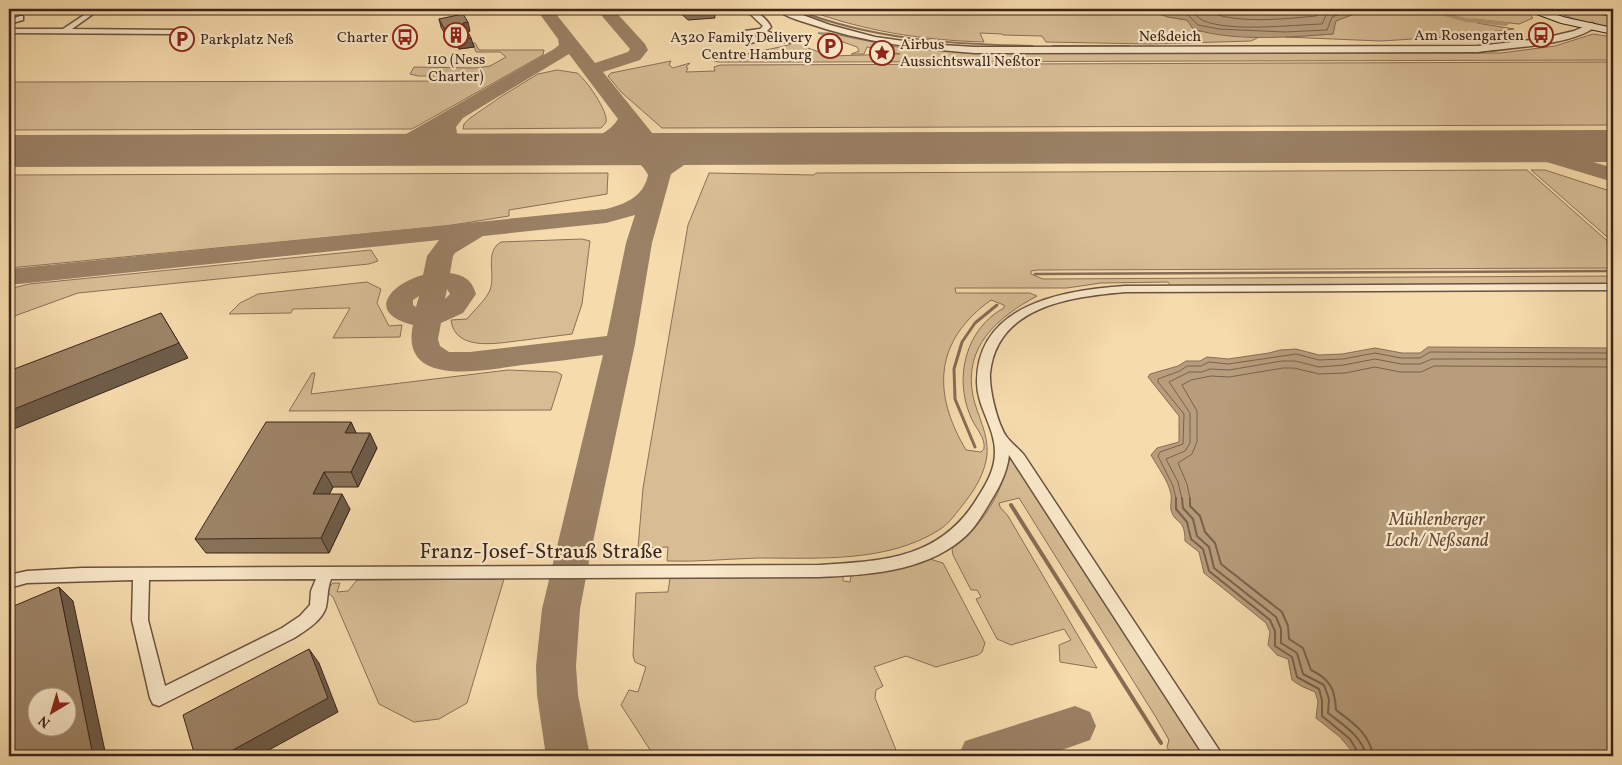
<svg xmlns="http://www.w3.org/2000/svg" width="1622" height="765" font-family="Vollkorn,serif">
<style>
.green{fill:#d7bc94;stroke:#8a7058;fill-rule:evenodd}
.water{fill:#b79d7b;stroke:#866d55}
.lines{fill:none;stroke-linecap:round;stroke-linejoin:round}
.shore-far1{stroke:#7a614c;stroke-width:1}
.shore{stroke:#7a614c;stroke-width:2}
.stream-far3{stroke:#866d55;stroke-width:2}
.stream-far2{stroke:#866d55;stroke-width:2.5}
.stream-far1{stroke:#866d55;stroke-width:3}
.stream{stroke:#866d55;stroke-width:4}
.canal{fill:#b79d7b;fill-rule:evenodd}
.taxiway{fill:#9a8064;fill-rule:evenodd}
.runway{fill:#9a8064;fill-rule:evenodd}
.minor-casing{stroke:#6b5240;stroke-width:3}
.tertiary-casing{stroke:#6b5240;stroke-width:3}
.secondary-casing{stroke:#3d251c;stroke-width:2}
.minor{fill:#f9e8c9;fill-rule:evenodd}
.tertiary{fill:#f9e8c9;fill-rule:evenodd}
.secondary{fill:#f9e8c9;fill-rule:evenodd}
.wall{fill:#877259;stroke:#3d251c}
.shaded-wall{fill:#6e5c48;stroke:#3d251c}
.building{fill:#9d8467;stroke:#3d251c;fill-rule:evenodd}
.labels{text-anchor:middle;stroke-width:4.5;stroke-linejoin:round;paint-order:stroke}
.far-poi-label{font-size:15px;fill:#3d251c;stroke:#f9e8c9;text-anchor:end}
.far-street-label{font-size:15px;fill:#3d251c;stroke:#f9e8c9}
.park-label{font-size:18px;font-style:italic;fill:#644b3a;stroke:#f9e8c9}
.near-street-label{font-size:21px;fill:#3d251c;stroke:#f9e8c9}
</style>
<rect width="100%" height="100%" fill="#f6dbac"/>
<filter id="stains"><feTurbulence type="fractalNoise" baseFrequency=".004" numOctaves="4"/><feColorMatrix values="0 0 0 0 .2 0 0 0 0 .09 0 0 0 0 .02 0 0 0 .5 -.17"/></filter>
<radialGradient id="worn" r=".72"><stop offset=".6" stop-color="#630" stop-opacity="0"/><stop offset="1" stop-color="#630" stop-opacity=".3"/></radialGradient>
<path class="green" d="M804,9H1145L1168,17L1187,20L1199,31L1259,37L1251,41L1150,44L1046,42L1042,36L1003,35L1002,34L980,33L984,42C920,40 864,31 804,9Z
M1367,9H1511L1525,10L1533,18L1519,24L1473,19L1477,23L1514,29L1445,37L1381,41L1285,37L1333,34L1335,21Z
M1550,9H1575L1571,13L1589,12L1613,17V29L1574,19Z
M818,33H829L897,47L969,53H1501L1555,46L1593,34L1613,37V60L823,62H719L714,61L789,45L793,42L800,41L808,48L830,56L900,54L867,47L864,54H851L859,51L857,47Z
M473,43H475L479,50H544L543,55L412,129L9,130V82L457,81L462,76H418L410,74L414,67L476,68L490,66L506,57L500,52H476Z
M671,61L669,65L673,68L690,63L686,67L688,68L686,72L715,71L714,67L720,65L1613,62V125L662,128L621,92L608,76L611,73Z
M557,70L577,73C585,78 609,112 606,122C605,124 602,127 601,128L463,129L464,124L470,118L502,96L538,74Z
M1527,170L1613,246V268L1038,270L1031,271V274L1043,279L1613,276V284L1171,286L1168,282L1101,283L1067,288H955L956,293H1030L1037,296C998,317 963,346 973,396C977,415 989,434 987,455C985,472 976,488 965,502C957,512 950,523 939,530C887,563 817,558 758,558C727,559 697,562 667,561L668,547L638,548L643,488L688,225L709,173L814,175L816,173ZM991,300L1004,305V308C966,328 954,377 970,415C974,427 986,437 984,449L981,452L966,450C932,393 934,341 991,300Z
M1531,170H1545L1613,192V242Z
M608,173L607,194L509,210V216L446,226L9,268V175Z
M582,239L590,241L582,304L572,334C556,336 540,338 525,340C503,342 455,354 451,320L467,319C474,310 486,300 490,290C496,274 484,252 501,242Z
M371,250L378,261L369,264L78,293L9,318V289L29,284Z
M367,282L381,289L377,303L389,326L402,325L400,337L333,338L350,308L293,309L291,313L229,314L240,303L258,294Z
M508,370L557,372L562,375L551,410L289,411L312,373H315L311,394Z
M1010,454L1203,753V756H1172L1167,747L1169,740L1157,719L1019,498L999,503L1000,507L1008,516L1097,668L1060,662L1059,645L1071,640L1064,629L1011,645L997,639L976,599L981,597L977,590H971L953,555L952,549C957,544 963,541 967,536C990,513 1004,486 1010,454Z
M930,559L943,563L985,643L982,652L978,655L936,667L906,656L874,667L883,686L876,690L875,698L896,750L875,756H654L621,705L629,690L638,692L646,667L635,662L633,656L636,593L668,592L670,578L843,576V581L850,582L851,576L896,569Z
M504,579L467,703L439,719L414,722L379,704L333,597L328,593V588L333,583H340L337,592L348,591L357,580Z"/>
<path class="water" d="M1145,9H1367L1336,21L1333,34C1289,37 1236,42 1193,29L1187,20L1168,17Z
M1428,347L1613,348V756H1356L1340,737L1316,718L1318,701L1315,692L1301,686L1292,680L1288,659L1277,655L1268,645L1270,632L1266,623L1204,573L1199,552L1185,541C1185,517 1175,525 1171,510C1170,505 1172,500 1171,494C1168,480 1158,468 1151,455L1157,448L1179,442V416L1148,377L1150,374L1178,366L1186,361H1200L1207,357L1228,359L1269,353L1280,350L1296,349L1319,355L1342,354L1375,348L1402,353H1420Z"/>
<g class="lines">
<path class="shore-far1" d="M1156,9L1188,15L1198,25L1219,29L1285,32L1327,30L1332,17L1353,9
M1188,9C1194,12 1197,18 1204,21C1232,32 1291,25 1322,24L1327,13L1336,9
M1202,9C1231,25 1284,19 1316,16L1321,9
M1176,499L1173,486L1158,456L1160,452L1183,444L1184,414L1158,382V379L1180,371L1187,366H1201L1209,362L1228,364L1296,354L1319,360L1343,359L1375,353L1401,358H1420L1430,352L1613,353
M1182,499L1178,482L1166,459L1185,451L1190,443V413L1169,382L1189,372H1202L1210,369L1229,370L1282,361H1295L1319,367L1344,365L1375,359L1401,364H1420L1432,359H1613
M1190,499L1187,484L1178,463L1192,454L1197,442V411L1182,385L1191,380L1211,376L1229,377L1283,368H1294L1319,374L1345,373L1375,367L1400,372H1421L1434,366L1613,367"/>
<path class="shore" d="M1176,498V509L1187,522L1191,539L1203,549L1209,571L1270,620L1275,631V646L1292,657L1297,677L1319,689L1322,700V716L1350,739L1360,756
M1182,498L1183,508L1193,519L1197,536L1209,547L1214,568L1276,617L1281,629V643L1297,653L1303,674L1324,685L1329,699L1328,713C1343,725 1362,736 1366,756
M1190,498V506L1200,516L1205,532L1215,543L1221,564L1282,612L1288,626L1289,639L1303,648L1311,670C1330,679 1335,689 1336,710C1352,722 1370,734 1373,756"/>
<path class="stream-far3" d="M794,9C873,40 949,44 1033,46
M1053,46H1129"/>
<path class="stream-far2" d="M1035,274L1613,271"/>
<path class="stream-far1" d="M975,447L955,399L954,369L962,342L975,323L997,305"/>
<path class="stream" d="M1011,505L1161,743"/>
<path class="canal" d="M1419,9H1429L1466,18L1506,22L1509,24L1506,26L1466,22Z"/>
<path class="taxiway" d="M536,9H552L595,63L628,52L630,49L596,9H613L645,44L648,50L640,60L603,72L669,154C683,147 703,140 719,144L722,149L719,154L690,161L671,174L652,243L635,344L591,551L580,609L576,666L578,695L590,756H546L537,695L536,666L542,609L603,355C576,359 549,362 522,365C486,370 399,389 413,325C365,313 390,284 423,275L427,256L439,240L9,285V269L606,209C626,204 644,196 648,175C641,159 626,158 611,155L608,150L611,146L573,157L565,155L562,150L565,145C584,141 607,137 618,119L569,54L463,118L456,127L457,133L481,145L484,150L481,155C465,159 444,149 436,134C418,145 387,160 366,155L363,150L366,145L401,137L554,49L559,45L558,39ZM630,133L641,148L619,143L613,145ZM635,215L626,243L607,336L470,352H449L440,346L438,339L441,323L463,313L476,294C472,280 464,275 450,273L453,256L455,253L483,236L606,223ZM447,289L450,294L445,299ZM419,296L416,307L413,305V300Z
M1591,132L1613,133V145L1592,144L1560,152L1613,168V182L1540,160L1494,152L1491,147L1494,142L1502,141L1532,146L1534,142L1566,139Z
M11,144L19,146L22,151L19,156L9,159V145Z
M1075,706L1090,712L1096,726L1090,740L1045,756H958L965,741Z"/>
<path class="runway" d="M1613,130V162L9,167V135Z"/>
<defs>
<path id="minor" d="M93,9H100L72,29L176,30L180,32L176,34L9,33V29H63Z
M745,9C754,9 767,18 771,27L767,31L783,38L795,37L799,39C783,49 771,34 755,33L753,34L758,41L751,43L744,33L745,31L760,29L763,26Z
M20,16H23V20L9,24V20Z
M1613,284V290L1125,292C1070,297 997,306 990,373C989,389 997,422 1006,436C1010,442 1019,449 1024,455L1223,756H1204L1009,455C1007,474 998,489 989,504C981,517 973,531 961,540C922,572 867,575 819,577L331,579C327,590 328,597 326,607C322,621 305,631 294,638L159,706L153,704L150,698L132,620L133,580L27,583L9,588V575L27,571L82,568L819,565C884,561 941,559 978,497C987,483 995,469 995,452C995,427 977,407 977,382C977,304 1064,290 1125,286ZM316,579L311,591L310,605L300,616L282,628L165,686L148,620L149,580Z"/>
<path id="tertiary" d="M776,9H786L830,25L875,37L925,44L975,47L1478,46L1540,39L1574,31L1592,23L1596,26C1575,45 1507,48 1478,52L975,53C918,49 862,42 807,23C797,20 784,16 776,9Z"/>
<path id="secondary" d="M1523,9H1537L1567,18L1613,28V34L1561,23Z"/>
</defs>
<use href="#minor" class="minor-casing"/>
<use href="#tertiary" class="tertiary-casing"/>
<use href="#secondary" class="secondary-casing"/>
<use href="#minor" class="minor"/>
<use href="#tertiary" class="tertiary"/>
<use href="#secondary" class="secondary"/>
</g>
<path class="wall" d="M676,9H714L715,18L688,20Z
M439,19L470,31L468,32L474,47L459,49L453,37L447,38L441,27Z
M351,422L356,433L377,448L358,487H333L329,494L350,509L329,553H206L195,539Z"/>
<path class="shaded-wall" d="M468,22L470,31L465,32L463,23Z
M451,29L453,37L447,38L445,30Z
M471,38L474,47L459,49L457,40Z
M161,313L188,358L9,431V411Z
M351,422L358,437L345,433Z
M370,433L377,448L358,487L351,472Z
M324,472L333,487L322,509L313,494Z
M342,494L350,509L329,553L321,538Z
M59,587L73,601L106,756H93Z
M309,649L319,663L338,712L258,756H222Z"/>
<path class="building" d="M463,14L468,22L463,23L471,38L457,40L451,29L445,30L439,19Z
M161,313L179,343L9,411V371Z
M266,422H351L345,433H370L351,472H324L313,494H342L321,538L195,539Z
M59,587L93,756H9V608ZM38,698H68V728H38Z
M309,649L328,698L222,756H195L183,715Z"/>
<defs>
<symbol id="building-ring" viewBox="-11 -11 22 22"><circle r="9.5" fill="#f9e8c9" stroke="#8f2418" stroke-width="1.5"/><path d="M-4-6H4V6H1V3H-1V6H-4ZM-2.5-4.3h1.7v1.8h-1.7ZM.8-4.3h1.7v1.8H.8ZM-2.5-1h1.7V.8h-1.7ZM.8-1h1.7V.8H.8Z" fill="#8f2418"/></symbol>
<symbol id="bus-ring" viewBox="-11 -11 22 22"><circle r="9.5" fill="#f9e8c9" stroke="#8f2418" stroke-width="1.5"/><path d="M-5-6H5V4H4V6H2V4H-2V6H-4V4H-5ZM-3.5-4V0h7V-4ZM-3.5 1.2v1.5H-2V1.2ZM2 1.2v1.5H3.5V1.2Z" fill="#8f2418"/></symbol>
<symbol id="parking-ring" viewBox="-11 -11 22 22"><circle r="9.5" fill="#f9e8c9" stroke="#8f2418" stroke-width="1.5"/><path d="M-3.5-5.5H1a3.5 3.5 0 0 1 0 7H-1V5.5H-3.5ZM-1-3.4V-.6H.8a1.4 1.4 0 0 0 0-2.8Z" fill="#8f2418"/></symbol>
<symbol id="sight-ring" viewBox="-11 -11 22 22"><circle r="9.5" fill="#f9e8c9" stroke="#8f2418" stroke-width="1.5"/><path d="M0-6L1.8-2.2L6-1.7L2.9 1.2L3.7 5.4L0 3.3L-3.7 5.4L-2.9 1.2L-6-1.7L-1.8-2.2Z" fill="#8f2418"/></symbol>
</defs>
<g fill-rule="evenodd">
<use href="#building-ring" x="442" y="21" width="28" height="28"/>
<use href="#bus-ring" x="1527" y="21" width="28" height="28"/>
<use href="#bus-ring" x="391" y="23" width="28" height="28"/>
<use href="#parking-ring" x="168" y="25" width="28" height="28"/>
<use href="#parking-ring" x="816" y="32" width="28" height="28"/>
<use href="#sight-ring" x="868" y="39" width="28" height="28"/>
</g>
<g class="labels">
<g class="far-poi-label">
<text x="1524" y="40">Am Rosengarten</text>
<text x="388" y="42">Charter</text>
<text x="812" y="42">A320 Family Delivery<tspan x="812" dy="17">Centre Hamburg</tspan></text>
<text x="200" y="44" text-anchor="start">Parkplatz Neß</text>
<text x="900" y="49" text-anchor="start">Airbus<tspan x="900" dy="17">Aussichtswall Neßtor</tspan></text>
<text x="456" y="64" text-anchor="middle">110 (Ness<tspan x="456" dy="17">Charter)</tspan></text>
</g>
<g class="far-street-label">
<text x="1170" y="41">Neßdeich</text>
</g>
<g class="park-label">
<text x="1437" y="525">Mühlenberger<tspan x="1437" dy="21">Loch/ Neßsand</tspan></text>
</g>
<g class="near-street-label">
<text x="541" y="558">Franz-Josef-Strauß Straße</text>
</g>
</g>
<rect width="1622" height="765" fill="none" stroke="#f6dbac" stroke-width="30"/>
<rect x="10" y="10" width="1602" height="745" fill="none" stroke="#3d251c" stroke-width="2.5"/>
<rect x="15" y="15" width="1592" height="735" fill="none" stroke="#3d251c"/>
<g transform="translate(52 712) rotate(218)"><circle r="24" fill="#f9e8c9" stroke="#ae9a84"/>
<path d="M0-4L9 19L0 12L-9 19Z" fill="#8f2418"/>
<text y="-8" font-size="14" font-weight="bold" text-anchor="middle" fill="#3d251c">N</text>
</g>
<rect width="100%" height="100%" filter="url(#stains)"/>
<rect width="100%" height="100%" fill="url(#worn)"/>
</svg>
